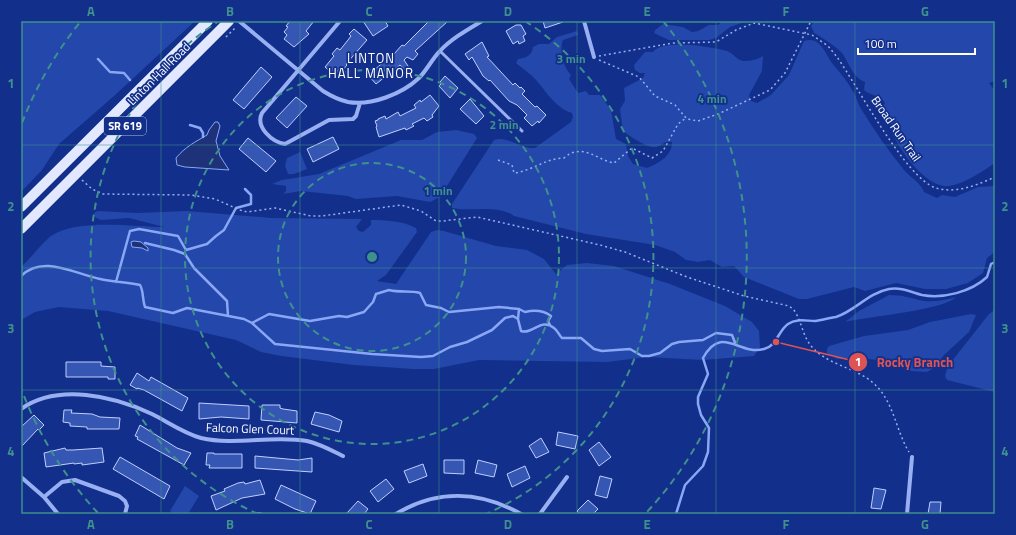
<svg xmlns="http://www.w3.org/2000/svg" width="1016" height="535" font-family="'Titillium Web',sans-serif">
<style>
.green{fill:#2347aa}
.water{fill:#1d3278;stroke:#8aa7f5}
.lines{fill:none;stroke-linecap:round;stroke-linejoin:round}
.stream{stroke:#8aa7f5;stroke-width:2.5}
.building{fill:#3556b2;stroke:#bfcffc}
.path{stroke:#98aff1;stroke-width:1.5;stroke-dasharray:2 3;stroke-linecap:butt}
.service{stroke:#98aff1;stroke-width:3}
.minor{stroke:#98aff1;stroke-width:4}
.primary{stroke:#e2e8ff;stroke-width:10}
.grid{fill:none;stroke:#3f918b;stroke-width:1;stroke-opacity:0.55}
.ring{fill:none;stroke:#3f918b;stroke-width:2;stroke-dasharray:7 5}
.labels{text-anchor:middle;stroke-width:3.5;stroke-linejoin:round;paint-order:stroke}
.shield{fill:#122f8b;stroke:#b8c1dc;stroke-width:1}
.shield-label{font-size:11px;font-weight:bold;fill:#fff}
.street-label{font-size:12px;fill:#fff;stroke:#122f8b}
.neighbourhood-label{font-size:13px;letter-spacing:1px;fill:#fff;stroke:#122f8b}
.centre{fill:#3f918b;stroke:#122f8b;stroke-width:2}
.ring-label{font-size:12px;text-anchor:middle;font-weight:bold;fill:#3f918b;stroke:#122f8b;stroke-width:3.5;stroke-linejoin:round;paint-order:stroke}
.leader{fill:none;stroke:#de5353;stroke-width:1.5}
.callout-dot{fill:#de5353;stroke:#122f8b;stroke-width:1.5}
.mark-label{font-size:12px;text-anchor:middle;font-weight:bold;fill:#fff}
.callout-label{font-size:13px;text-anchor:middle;font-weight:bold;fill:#de5353;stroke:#122f8b;stroke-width:3.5;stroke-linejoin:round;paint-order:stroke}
.neatline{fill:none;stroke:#3f918b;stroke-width:1.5}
.grid-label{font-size:13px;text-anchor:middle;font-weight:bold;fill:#3f918b}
</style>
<rect width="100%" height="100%" fill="#122f8b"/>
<path class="green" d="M21,21H195L114,96L59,144L42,170L21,192Z
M723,21H747L730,27L716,38L709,40H669L654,33L655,30L663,24L683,27L692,32L698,31L709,25H718Z
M814,21H995V81L989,83L995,91V163C983,171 964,184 949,186C927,189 900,151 893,134C891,131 892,128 891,125C888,119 881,113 877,108L885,104C883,95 870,96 864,90L865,82C852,77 850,64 842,53C834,45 823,38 814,33L811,26Z
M577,31L578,35L563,40C559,50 563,67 571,75L569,79L578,93L586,91L589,95H600L611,110L616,139L626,144L628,156L633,164L647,168C659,163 672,156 672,142C664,140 661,147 654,147C647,148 628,135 623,131L620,109L625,101L624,88L643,78L645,73H640L635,70L634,65L645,52H653C663,38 713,47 727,51C733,53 737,60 743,61C750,61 757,60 763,56L762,71L749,95L751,101L757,103L771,95L789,75L804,41C820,36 825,53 832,63C839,72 847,80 852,90C856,95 857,101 860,107C873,129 888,150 904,170C910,177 921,183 924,192L937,198L942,195L955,197L978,187L995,186V252L987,258L983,273L968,283L946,289H925L896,283L865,291L854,287L807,299H799L744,277L734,266L722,267L710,260L698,262L686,260L675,252L655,245L586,234L514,216C498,204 471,212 452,208V204L494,140C506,135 521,149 535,148L571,122L573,117L572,113C553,107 545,88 531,75C526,71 521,67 516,63L518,59C525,58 532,56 533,47L539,44H549L557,37Z
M456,130L474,134L477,138L440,197L430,202L397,196L356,199L348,196L301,191L283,194L286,191V186L272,184L282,180L319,174L401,140H422L437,132Z
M300,152L307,169L294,174H288L285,166L287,158Z
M98,211L137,213L187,211L272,218L362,219L356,227L359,231L363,232L371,225V220C385,220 404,221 416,228L417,232L386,275L377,281L396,284L431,232L437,230L444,231L496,246L527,250L544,259L556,274L567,265L587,263L614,266L670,284L725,306L752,322L759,331L760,347L754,356L703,360L647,357L607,362L479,360L434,369H413L354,365L281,356L261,352L236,340L108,311L59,307L35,312L21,320V267C31,258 42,243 51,236C77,218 134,227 164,227L129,218L101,220L95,217L94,213Z
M889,295C904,295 910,298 924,301C935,302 946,300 956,297C945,310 865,317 845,322L859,311Z
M995,310V392L947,380L945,376L948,366L989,314Z
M971,314L976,315L969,332L943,356L936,367L927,372L911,371L877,360L861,358L837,359L827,353V349L829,346L864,336L908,330L930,322Z
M185,486L199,496L188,514H174L170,511Z"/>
<path class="water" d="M215,122H218L220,126L216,141L220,156L229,170L185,167L177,165L176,158C185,147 195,142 207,135L209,130Z
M134,241L141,242L148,248V251L142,248L132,247L131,242Z"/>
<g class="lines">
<path class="stream" d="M98,59L110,72L124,73L130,80
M190,125L200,128L203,133V137
M145,243L174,250L185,254L194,268L227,301L228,316
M186,250L207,244L216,236L224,230L236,208L251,204V195L245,189
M21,276C43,254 75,274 100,279C113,282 126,282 140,285C144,292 142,299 145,307L173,313L187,308L244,319L252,323L275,344L372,354L421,357L433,356L450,347L467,342L492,330L505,318L513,316L518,319L521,331C533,335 541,317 554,328C558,331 559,335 562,338H581L594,349L602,351L630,349L642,356H649L660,353L672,344L679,342L703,340L716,333L732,335L736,345
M116,282L130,231L139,229L178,236L186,250
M519,309L525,312C534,310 543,310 551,316L548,321L550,325
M252,323L269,314L310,321L339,316L347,317L364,312L373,302L376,294L389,290C401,293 409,290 420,293L426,305L441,308L449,312L499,307L519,309L518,319
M676,514L685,485L703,466L708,452L709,428L701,415L698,404V397L708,374L703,358C722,324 739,356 764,349C777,346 778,331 788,324C797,318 806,321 815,321C822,320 829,318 836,317C855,311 868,293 889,289C901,287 911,292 922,295C943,299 971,292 987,277L991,264L995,262"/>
</g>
<path class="building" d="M290,21H314L306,31L309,34L294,47L284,39L287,35L284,32L288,27L286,26Z
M363,21H385L388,26L373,36Z
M429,21H448L415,51L418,54L413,60L407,57L404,60L412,72L410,74L400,65L376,84L368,75L385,61L386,63L402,45L404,46Z
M543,21H563V22L545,28Z
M516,25H521L526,34L523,36L525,41L519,44L518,41L513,44L506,31Z
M354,29L367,40L346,64L347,65L343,70L340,68L334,75L325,67L334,56L332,54L337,48L340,50L348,40L351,36L349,34Z
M482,42L489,56L487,57L513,85L515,83L520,88L521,87L525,91L522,94L535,107L537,106L546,115L539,123L538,121L532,126L524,118L527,115L517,105L509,101L490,80L489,81L483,76L472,57L469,60L465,54Z
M261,67L272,77L244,109L233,100Z
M445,76L458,88L450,98L439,86L441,84L440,82Z
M430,95L439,106L432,115L433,117L427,121L424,118L412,124L414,126L406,130L405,128L379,137L376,127L377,126L375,121L378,120V119L385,116L386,119L398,112L400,116L416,108L414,105L420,100L421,102Z
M296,97L307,106L287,128L276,118Z
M470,99L484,116L476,124L460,109Z
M333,137L339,149L313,162L307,149Z
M248,138L276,161L266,172L239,149Z
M66,362H101V366L115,367V379H108V377H66Z
M137,373L149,381L151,377L188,398L182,411L144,390L137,388V389L130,385Z
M199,403L249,406V419L221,417L199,419Z
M262,405H280V408L283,409L297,411V423L261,420Z
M64,410H72L71,413L92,414L100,417L120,418L119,429H87V427L70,426V423L63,422Z
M315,412L329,415L342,421L339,432L311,424Z
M34,415L44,425L39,430L38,429L21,447V427Z
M140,425L177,448L191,453L184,465L137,439L138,437L135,436Z
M558,432L578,436L575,449L556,445Z
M541,438L549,452L536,458L529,446Z
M599,442L611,457L599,466L589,450Z
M65,448L66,450H73L102,448L104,462L82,465V463L74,464V463L46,467L44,453Z
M207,453H214V454H242V468H209L210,465H206Z
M255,456L298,460L312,458V472L255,468Z
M120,457L170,486L164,499L113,469Z
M444,460H464V474L444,473Z
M478,460L497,465L494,477L475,473Z
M423,464L427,476L409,483L404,471Z
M525,466L530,478L512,487L507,474Z
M600,476L612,479L607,498L595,495Z
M386,479L394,489L378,502L370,491Z
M260,480L265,494L242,498L216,510L211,496L225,491L224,489L238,483L244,482L245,484Z
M281,485L316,501L310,514L295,509L275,499Z
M874,488L886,490L881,509L871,508Z
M588,500L598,509L593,514H580L577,511Z
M358,501L368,509L364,514H346Z
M930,502H941L940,514H928Z"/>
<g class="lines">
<path class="path" d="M226,37L236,27
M599,56L673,43L716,42L736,30L754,23L812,35L828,46L837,57C857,85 906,179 936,188C956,194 977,185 995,177
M599,60L639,77L655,96L675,105L687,119L698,121L718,114L770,90L785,73L811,21
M498,160L512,165L514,173C532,171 546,158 564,158C582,142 597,160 614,163L632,148L652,158L663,151L678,124L686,118
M82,180L92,189L103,194L191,195L215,199L240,210L247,212L275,208L311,216H322L401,205L421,211L436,221H443L477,217L600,245L625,252L687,277L744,296L789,306L793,309C802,320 802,336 812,347C828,365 854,367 872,382C894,400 895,429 909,452"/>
<path class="service" d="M440,51L522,131"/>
<path class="minor" d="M239,21L323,91C331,96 339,100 348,102C371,106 402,94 419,78C427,70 432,59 440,51C451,39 467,30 482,21
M340,21L262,113C255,127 272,142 285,144L329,120L353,119L356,116L360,103
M584,21L594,57
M21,409C58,383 114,396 152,414C168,422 183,433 201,438C235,446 272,435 307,441C320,444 331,450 343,456
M21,477L44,497L58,514
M44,497L62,482L75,480L119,496L125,501L127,506L125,514
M255,514H260
M396,514C437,489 480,491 521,514
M540,514L567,477
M907,514L912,457"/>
<path class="primary" d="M21,207L208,21
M21,229L229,21"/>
</g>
<path class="grid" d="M161,21V514M300,21V514M439,21V514M577,21V514M716,21V514M855,21V514M21,145H995M21,268H995M21,390H995"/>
<g class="ring">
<circle cx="372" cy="257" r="94"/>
<circle cx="372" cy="257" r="187"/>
<path d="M258 514A281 281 0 0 1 219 21M525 21A281 281 0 0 1 486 514"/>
<path d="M98 513A375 375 0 0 1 22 391M22 123A375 375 0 0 1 81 21M663 21A375 375 0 0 1 646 513"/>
</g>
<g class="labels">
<rect class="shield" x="104" y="117" width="42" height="18" rx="3"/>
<g class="shield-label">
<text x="125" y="130">SR 619</text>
</g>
<g class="street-label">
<text transform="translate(159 74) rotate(-45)" y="4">Linton Hall Road</text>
<text transform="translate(896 129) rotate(55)" y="4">Broad Run Trail</text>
<text transform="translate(250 429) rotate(2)" y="4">Falcon Glen Court</text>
</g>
<g class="neighbourhood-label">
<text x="371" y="63">LINTON<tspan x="371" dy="15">HALL MANOR</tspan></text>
</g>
</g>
<circle cx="372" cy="257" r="6" class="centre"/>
<g class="ring-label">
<text x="571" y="63">3 min</text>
<text x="712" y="103">4 min</text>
<text x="504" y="129">2 min</text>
<text x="438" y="195">1 min</text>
</g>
<path class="leader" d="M776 342L858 362"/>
<g class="callout-dot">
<circle cx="776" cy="342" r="4"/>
<circle cx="858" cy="362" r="10"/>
</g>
<g class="mark-label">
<text x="858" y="366">1</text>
</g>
<g class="callout-label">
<text x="915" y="367">Rocky Branch</text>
</g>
<rect width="1016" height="535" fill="none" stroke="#122f8b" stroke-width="44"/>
<path d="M858 48v6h117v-6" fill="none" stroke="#ffffff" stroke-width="2"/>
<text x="864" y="48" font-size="12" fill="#ffffff" stroke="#122f8b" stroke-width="3" paint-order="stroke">100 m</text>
<rect x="22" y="22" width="972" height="491" class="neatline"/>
<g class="grid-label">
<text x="91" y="16">A</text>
<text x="230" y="16">B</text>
<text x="369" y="16">C</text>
<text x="508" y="16">D</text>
<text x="647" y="16">E</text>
<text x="786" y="16">F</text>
<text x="925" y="16">G</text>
<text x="11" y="88">1</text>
<text x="1005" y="88">1</text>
<text x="11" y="211">2</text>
<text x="1005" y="211">2</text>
<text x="11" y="333">3</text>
<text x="1005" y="333">3</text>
<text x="11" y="456">4</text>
<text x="1005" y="456">4</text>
<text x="91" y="529">A</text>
<text x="230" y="529">B</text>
<text x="369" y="529">C</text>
<text x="508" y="529">D</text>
<text x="647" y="529">E</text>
<text x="786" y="529">F</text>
<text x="925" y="529">G</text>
</g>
</svg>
